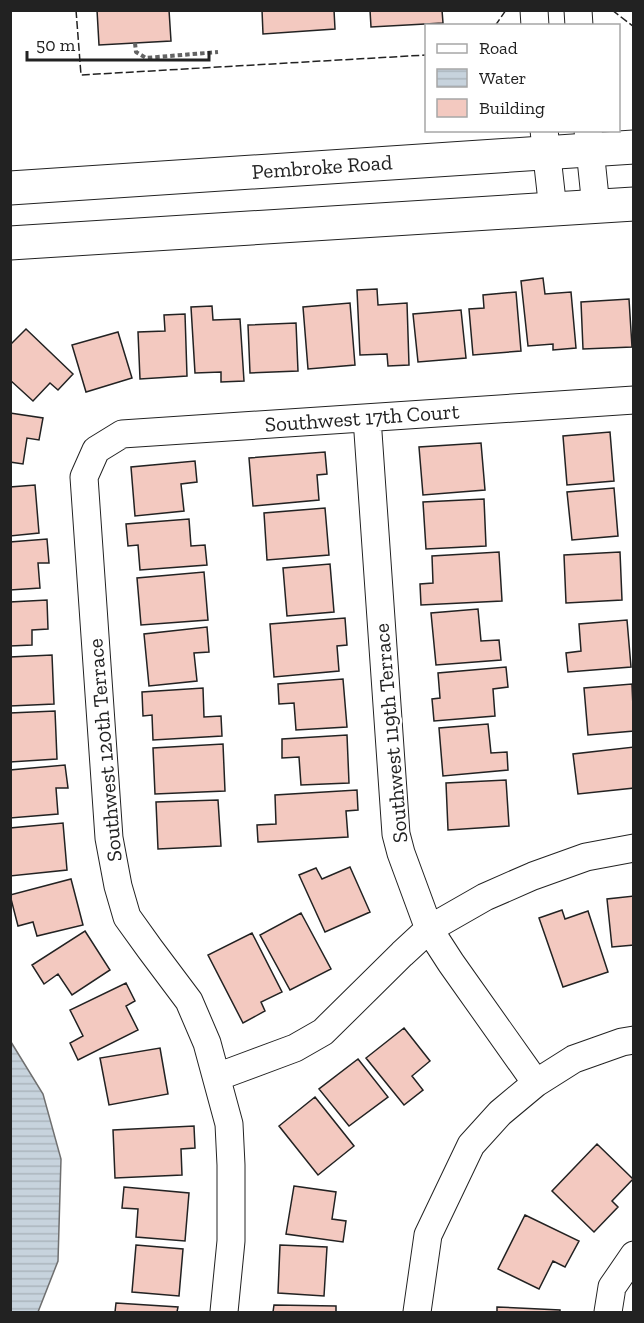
<svg xmlns="http://www.w3.org/2000/svg" width="644" height="1323" font-family="'Zilla Slab',serif">
<style>
.water{fill:url(#water-rules);stroke:#6f6f6f;stroke-width:1.5}
.building{fill:#f3c9c0;stroke:#222;stroke-width:1.5}
.lines{fill:none;stroke-linecap:round;stroke-linejoin:round}
.minor-casing{stroke:#222;stroke-width:29}
.major-casing{stroke:#222;stroke-width:35}
.path{stroke:#646464;stroke-width:4;stroke-dasharray:4.5 3;stroke-linecap:butt}
.minor{stroke:#fff;stroke-width:27}
.major{stroke:#fff;stroke-width:33}
.fence{stroke:#222;stroke-width:1.5;stroke-dasharray:8 3;stroke-linecap:butt}
.labels{text-anchor:middle;stroke-width:4.5;stroke-linejoin:round;paint-order:stroke}
.street-label{font-size:21px;fill:#222;stroke:#fff}
</style>
<defs>
<pattern id="water-rules" width="6" height="5" patternUnits="userSpaceOnUse" patternTransform="scale(1.5)"><rect width="6" height="5" fill="#c7d3dd"/><path d="M0 2.5h6" fill="none" stroke="#abb5bd"/></pattern>
</defs>
<rect width="100%" height="100%" fill="#fff"/>
<path class="water" d="M11,1042L43,1094L61,1159L58,1261L38,1312H11Z"/>
<path class="building" d="M97,10H169L171,41L99,45Z
M262,10H334L335,29L263,34Z
M370,10H442L443,23L371,27Z
M543,278L545,294L571,292L576,348L553,350V344L528,346L521,281Z
M377,289L378,305L407,303L409,365L388,366L387,354L360,355L357,290Z
M516,292L521,351L473,355L469,309L484,308L483,295Z
M629,299L632,347L583,349L581,302Z
M350,303L355,365L308,369L303,307Z
M212,306L213,320L240,319L244,381L221,382V372L195,373L191,307Z
M461,310L466,358L418,362L413,314Z
M185,314L187,376L140,379L138,332L165,331L164,315Z
M296,323L298,371L250,373L248,325Z
M26,329L73,374L58,390L50,383L33,401L10,380V345Z
M118,332L132,378L86,392L72,345Z
M10,413L43,418L39,440L27,438L23,464L10,462Z
M610,432L614,481L567,485L563,436Z
M481,443L485,490L423,495L419,447Z
M325,452L327,474L317,475L319,500L253,506L249,458Z
M195,461L197,482L181,484L184,511L135,516L131,467Z
M35,485L39,533L10,536V487Z
M614,488L618,536L572,540L567,492Z
M484,499L486,546L426,549L423,502Z
M325,508L329,555L267,560L264,513Z
M189,519L191,546L205,545L207,565L140,570L138,545L128,546L126,524Z
M47,539L49,563H38L40,588L10,590V542Z
M499,552L502,601L421,605L420,584L433,583L432,556Z
M620,552L622,600L566,603L564,555Z
M330,564L334,612L287,616L283,568Z
M204,572L208,620L141,625L137,578Z
M47,600L48,629L32,630V645L10,646V602Z
M478,609L481,641L499,640L501,660L436,665L431,613Z
M345,618L347,645L337,646L339,671L274,677L270,624Z
M627,620L631,667L568,672L566,653L581,651L579,624Z
M207,627L209,652L194,653L197,681L149,686L144,634Z
M52,655L54,704L10,706V657Z
M506,667L508,687L493,689L495,716L434,721L432,699L440,698L438,673Z
M343,679L347,727L296,730L294,703L279,704L278,684Z
M632,684L634,731L588,735L584,688Z
M203,688L204,717L221,716L222,736L153,740L152,715L143,716L142,692Z
M55,711L57,759L10,762V713Z
M488,724L491,753L507,752L508,770L443,776L439,728Z
M347,735L349,783L301,785L299,757L282,758V739Z
M223,744L225,791L155,794L153,748Z
M634,747V788L578,794L573,754Z
M65,765L68,788H56L58,814L10,818V770Z
M506,780L509,826L448,830L446,783Z
M357,790L358,810L346,811L348,837L258,842L257,825L276,824L275,795Z
M218,800L221,846L158,849L156,802Z
M63,823L67,870L10,876V828Z
M350,867L370,912L325,932L299,875L316,868L322,879Z
M71,879L83,925L37,936L33,922L18,926L10,895Z
M634,896V945L612,947L607,899Z
M562,910L565,919L588,911L608,972L563,987L539,918Z
M301,913L331,969L290,990L260,935Z
M85,931L110,970L72,995L58,974L44,984L32,965Z
M252,933L282,992L261,1002L265,1011L243,1023L208,955Z
M126,983L135,1001L126,1006L138,1030L78,1060L70,1043L83,1036L70,1010Z
M404,1028L430,1061L412,1076L423,1090L404,1105L366,1058Z
M160,1048L168,1094L109,1105L100,1058Z
M358,1059L388,1097L349,1126L319,1089Z
M315,1097L354,1146L318,1175L279,1126Z
M194,1126L195,1148L181,1149L182,1175L115,1178L113,1130Z
M597,1144L633,1179L612,1201L618,1207L594,1232L552,1191Z
M294,1186L336,1192L332,1219L346,1221L343,1242L286,1234Z
M124,1187L189,1193L185,1241L136,1237L138,1209L122,1208Z
M525,1215L579,1241L565,1267L553,1261L539,1289L498,1269Z
M136,1245L183,1249L179,1296L132,1292Z
M280,1245L327,1247L324,1296L278,1293Z
M116,1303L178,1307L177,1312H115Z
M274,1305L336,1306V1312H273Z
M497,1307L560,1310V1312H497Z"/>
<g class="lines">
<defs>
<path id="minor" d="M534,10L535,26
M578,10L579,26
M544,130L553,210
M588,130L596,207
M367,418L396,834L401,853L429,929L451,963L536,1083
M217,1077L295,1048L323,1032L402,954L429,929L485,897L533,876L586,857L634,848
M224,1312L231,1241V1165L229,1124L207,1043L189,1001L150,949L127,917L118,886L109,838L84,477L96,450L122,434L634,400
M417,1312L428,1235L471,1145L500,1113L536,1083L574,1059L622,1042L634,1040
M608,1312L612,1287L634,1255"/>
<path id="major" d="M10,188L634,147
M10,243L634,204"/>
</defs>
<use href="#minor" class="minor-casing"/>
<use href="#major" class="major-casing"/>
<path class="path" d="M135,43L136,52L146,58L218,52"/>
<use href="#minor" class="minor"/>
<use href="#major" class="major"/>
<path class="fence" d="M76,10L81,75L426,55
M612,10L634,27
M495,26L506,10"/>
</g>
<g class="labels">
<g class="street-label">
<text transform="translate(322 167) rotate(-4)" y="7">Pembroke Road</text>
<text transform="translate(362 418) rotate(-4)" y="7">Southwest 17th Court</text>
<text transform="translate(391 733) rotate(-95)" y="7">Southwest 119th Terrace</text>
<text transform="translate(105 750) rotate(-95)" y="7">Southwest 120th Terrace</text>
</g>
</g>
<rect width="644" height="1323" fill="none" stroke="#222222" stroke-width="24"/>
<rect x="425" y="24" width="195" height="108" fill="#ffffff" stroke="#a7a7a7" stroke-width="1.5"/>
<rect x="437" y="44" width="30" height="9" fill="#ffffff" stroke="#a7a7a7" stroke-width="1.5"/>
<text x="479" y="54" font-size="18" fill="#222222">Road</text>
<rect x="437" y="69" width="30" height="18" fill="url(#water-rules)" stroke="#a7a7a7" stroke-width="1.5"/>
<text x="479" y="84" font-size="18" fill="#222222">Water</text>
<rect x="437" y="99" width="30" height="18" fill="#f3c9c0" stroke="#a7a7a7" stroke-width="1.5"/>
<text x="479" y="114" font-size="18" fill="#222222">Building</text>
<path d="M27 51v9h182v-9" fill="none" stroke="#222222" stroke-width="3"/>
<text x="36" y="51" font-size="18" fill="#222222" stroke="#ffffff" stroke-width="4.5" paint-order="stroke">50 m</text>
</svg>
